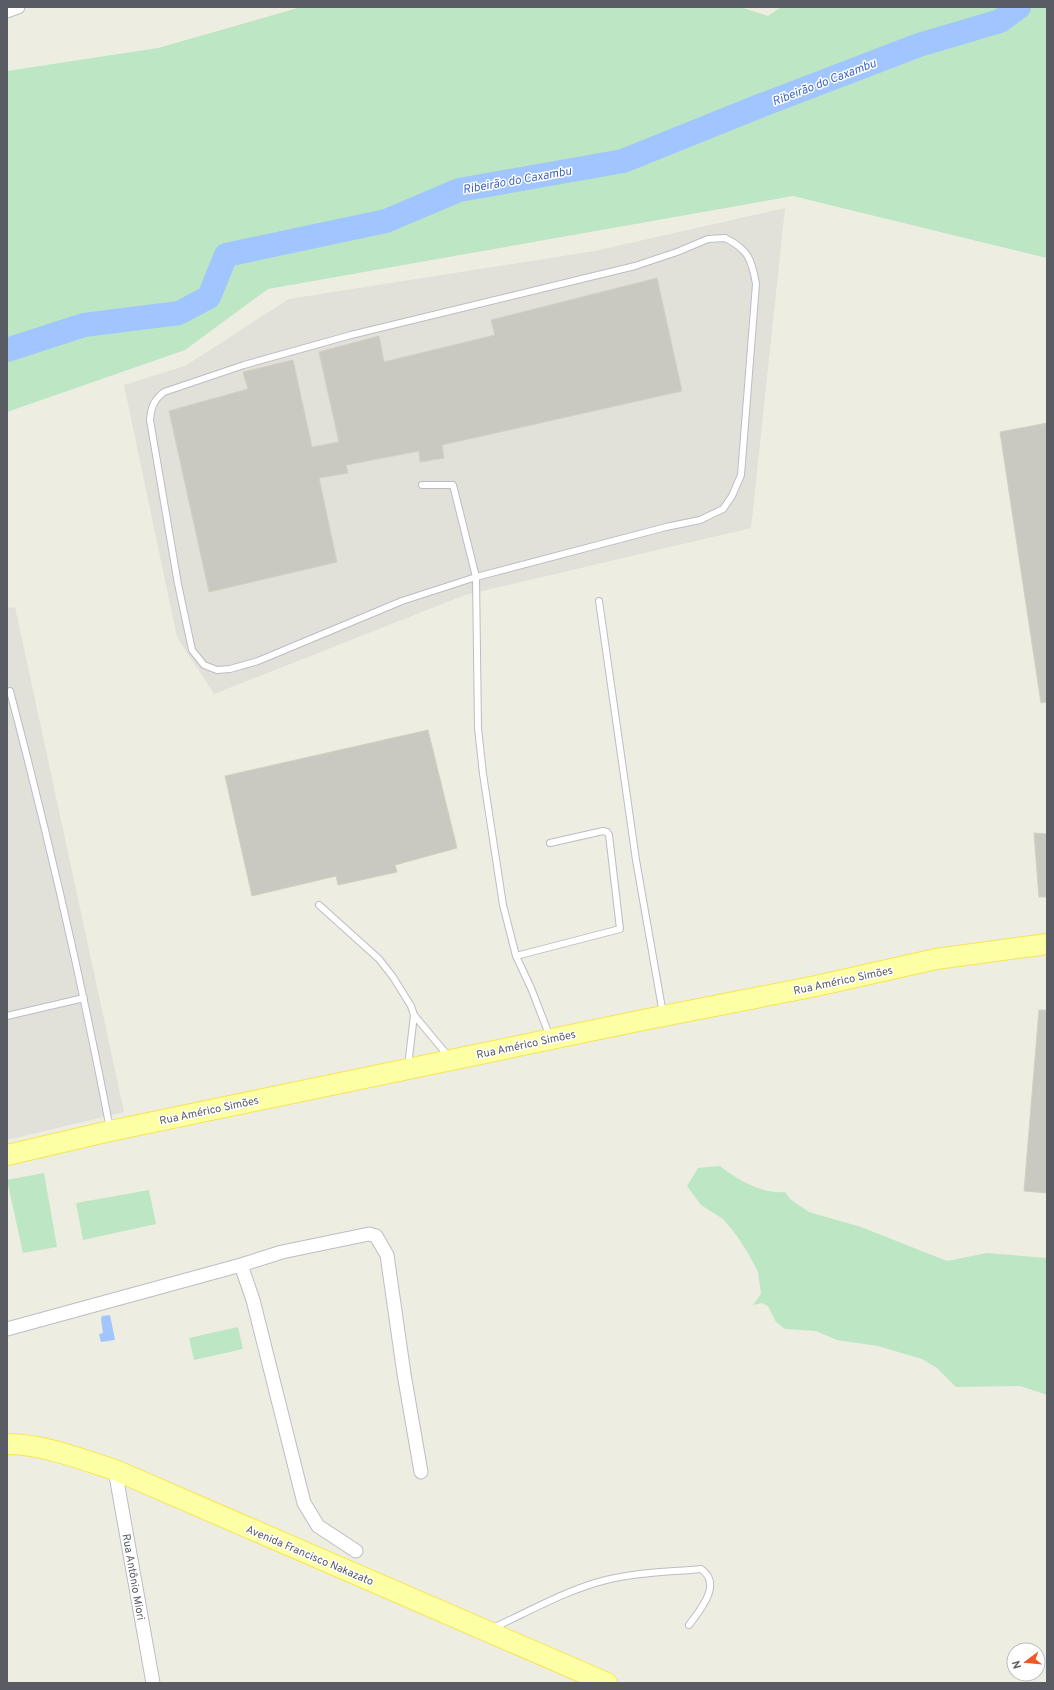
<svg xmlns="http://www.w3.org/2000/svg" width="1054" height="1690" font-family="Overpass,sans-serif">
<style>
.industrial{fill:#e1e0d9}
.green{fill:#bde6c4}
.water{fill:#a0c5ff}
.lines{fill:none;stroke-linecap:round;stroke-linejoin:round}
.river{stroke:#a0c5ff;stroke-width:24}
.building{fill:#cac9c1;stroke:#d2d0c0}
.lane-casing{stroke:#bcbdc4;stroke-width:8}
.street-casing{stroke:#bcbdc4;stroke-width:15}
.primary-casing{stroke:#f6e552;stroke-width:22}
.lane{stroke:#fff;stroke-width:6}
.street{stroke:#fff;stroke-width:13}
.primary{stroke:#fdffa5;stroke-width:20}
.labels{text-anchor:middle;stroke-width:3;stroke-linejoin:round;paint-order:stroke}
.street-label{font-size:11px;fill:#5a5c63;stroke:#fff}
.water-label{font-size:12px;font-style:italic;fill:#3f68c6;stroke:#fff}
</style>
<rect width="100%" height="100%" fill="#eeede1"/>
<path class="industrial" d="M785,208L751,528L465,595L214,694L177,637L124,385L185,366L289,299L595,251Z
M15,607L124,1112L7,1140V608Z"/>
<path class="green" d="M301,7H740L768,16L781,7H1047V258L793,196L268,289L185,350L7,412V71L158,48Z
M720,1166C738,1180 761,1194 785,1192L790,1199L809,1212L861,1227L947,1261L987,1253L1047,1258V1395L1020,1386L956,1387L937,1368L922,1359L878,1346L837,1340L816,1331L785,1329L776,1322L768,1306L762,1303L753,1305L761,1294L758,1272L748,1253L737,1236L723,1219L701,1205L687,1186L698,1168Z
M44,1173L57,1247L23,1253L7,1180Z
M149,1190L156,1224L83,1240L76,1203Z
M238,1327L243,1349L194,1360L189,1338Z"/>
<path class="water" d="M110,1315L115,1340L101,1342L99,1334L103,1333L101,1319L102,1316Z"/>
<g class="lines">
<path class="river" d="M7,350L84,325L179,313L209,297L226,255L386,221L459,190L623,161L762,105L919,45L1000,21L1019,7"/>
</g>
<path class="building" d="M657,278L682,391L442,445L444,458L420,462L419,451L346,465L348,473L319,478L337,562L209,592L169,411L248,389L243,372L293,360L312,447L339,442L319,352L379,336L384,362L495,335L491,320Z
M1047,423V702L1041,703L1000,432Z
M428,730L457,848L395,865L397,872L338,885L336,876L252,896L225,776Z
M1034,833L1047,834V897H1039Z
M1039,1010H1047V1193L1024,1191Z"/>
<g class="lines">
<defs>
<path id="lane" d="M725,238C748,249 752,260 756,284L741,475L732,496L723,509L700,520L666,527L476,577L402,601L258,661L230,669L217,670L204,665L192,650L178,584L150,420C151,407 154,400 164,392L244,365L351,335L635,266L677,252L708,239Z
M422,485H453L476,577L478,728L483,774L503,905L516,956L531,988L550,1037
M599,601L636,860L663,1014
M7,692L10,691C48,836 82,982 110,1129
M319,905L379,959L393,977L411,1006L414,1015L408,1066
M516,956L620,929L609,835L607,832L603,831L550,843
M414,1015L449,1057
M7,1016L84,998
M493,1628C530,1611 566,1590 606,1580C637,1572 670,1572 701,1569C723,1584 700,1610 689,1625"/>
<path id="street" d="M7,11L18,7
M241,1265L282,1252L369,1234L376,1236L387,1255L404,1374L421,1472
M7,1329L241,1265L253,1300L304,1503L318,1526L356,1551
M115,1470L153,1683"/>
<path id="primary" d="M7,1155L110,1131L643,1020L816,986L936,959L1047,944
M7,1444C43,1444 80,1459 115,1470L607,1683"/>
</defs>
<use href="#lane" class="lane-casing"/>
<use href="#street" class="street-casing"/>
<use href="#primary" class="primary-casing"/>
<use href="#lane" class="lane"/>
<use href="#street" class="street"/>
<use href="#primary" class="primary"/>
</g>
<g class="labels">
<g class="street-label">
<text transform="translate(843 980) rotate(-12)" y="4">Rua Américo Simões</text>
<text transform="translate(526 1044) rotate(-12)" y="4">Rua Américo Simões</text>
<text transform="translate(209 1110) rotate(-12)" y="4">Rua Américo Simões</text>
<text transform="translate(310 1555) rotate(23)" y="4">Avenida Francisco Nakazato</text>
<text transform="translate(134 1577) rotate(80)" y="4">Rua Antônio Miori</text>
</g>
<g class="water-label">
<text transform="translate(824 82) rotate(-21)" y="4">Ribeirão do Caxambu</text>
<text transform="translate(517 180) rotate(-10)" y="4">Ribeirão do Caxambu</text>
</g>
</g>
<rect width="1054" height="1690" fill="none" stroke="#5a5c63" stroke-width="16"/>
<g transform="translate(1026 1662) rotate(254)"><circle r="19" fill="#ffffff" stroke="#bdbec1"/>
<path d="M0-3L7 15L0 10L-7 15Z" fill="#ee5a26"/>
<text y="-6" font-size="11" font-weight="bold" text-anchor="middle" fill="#5a5c63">N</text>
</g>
</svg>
